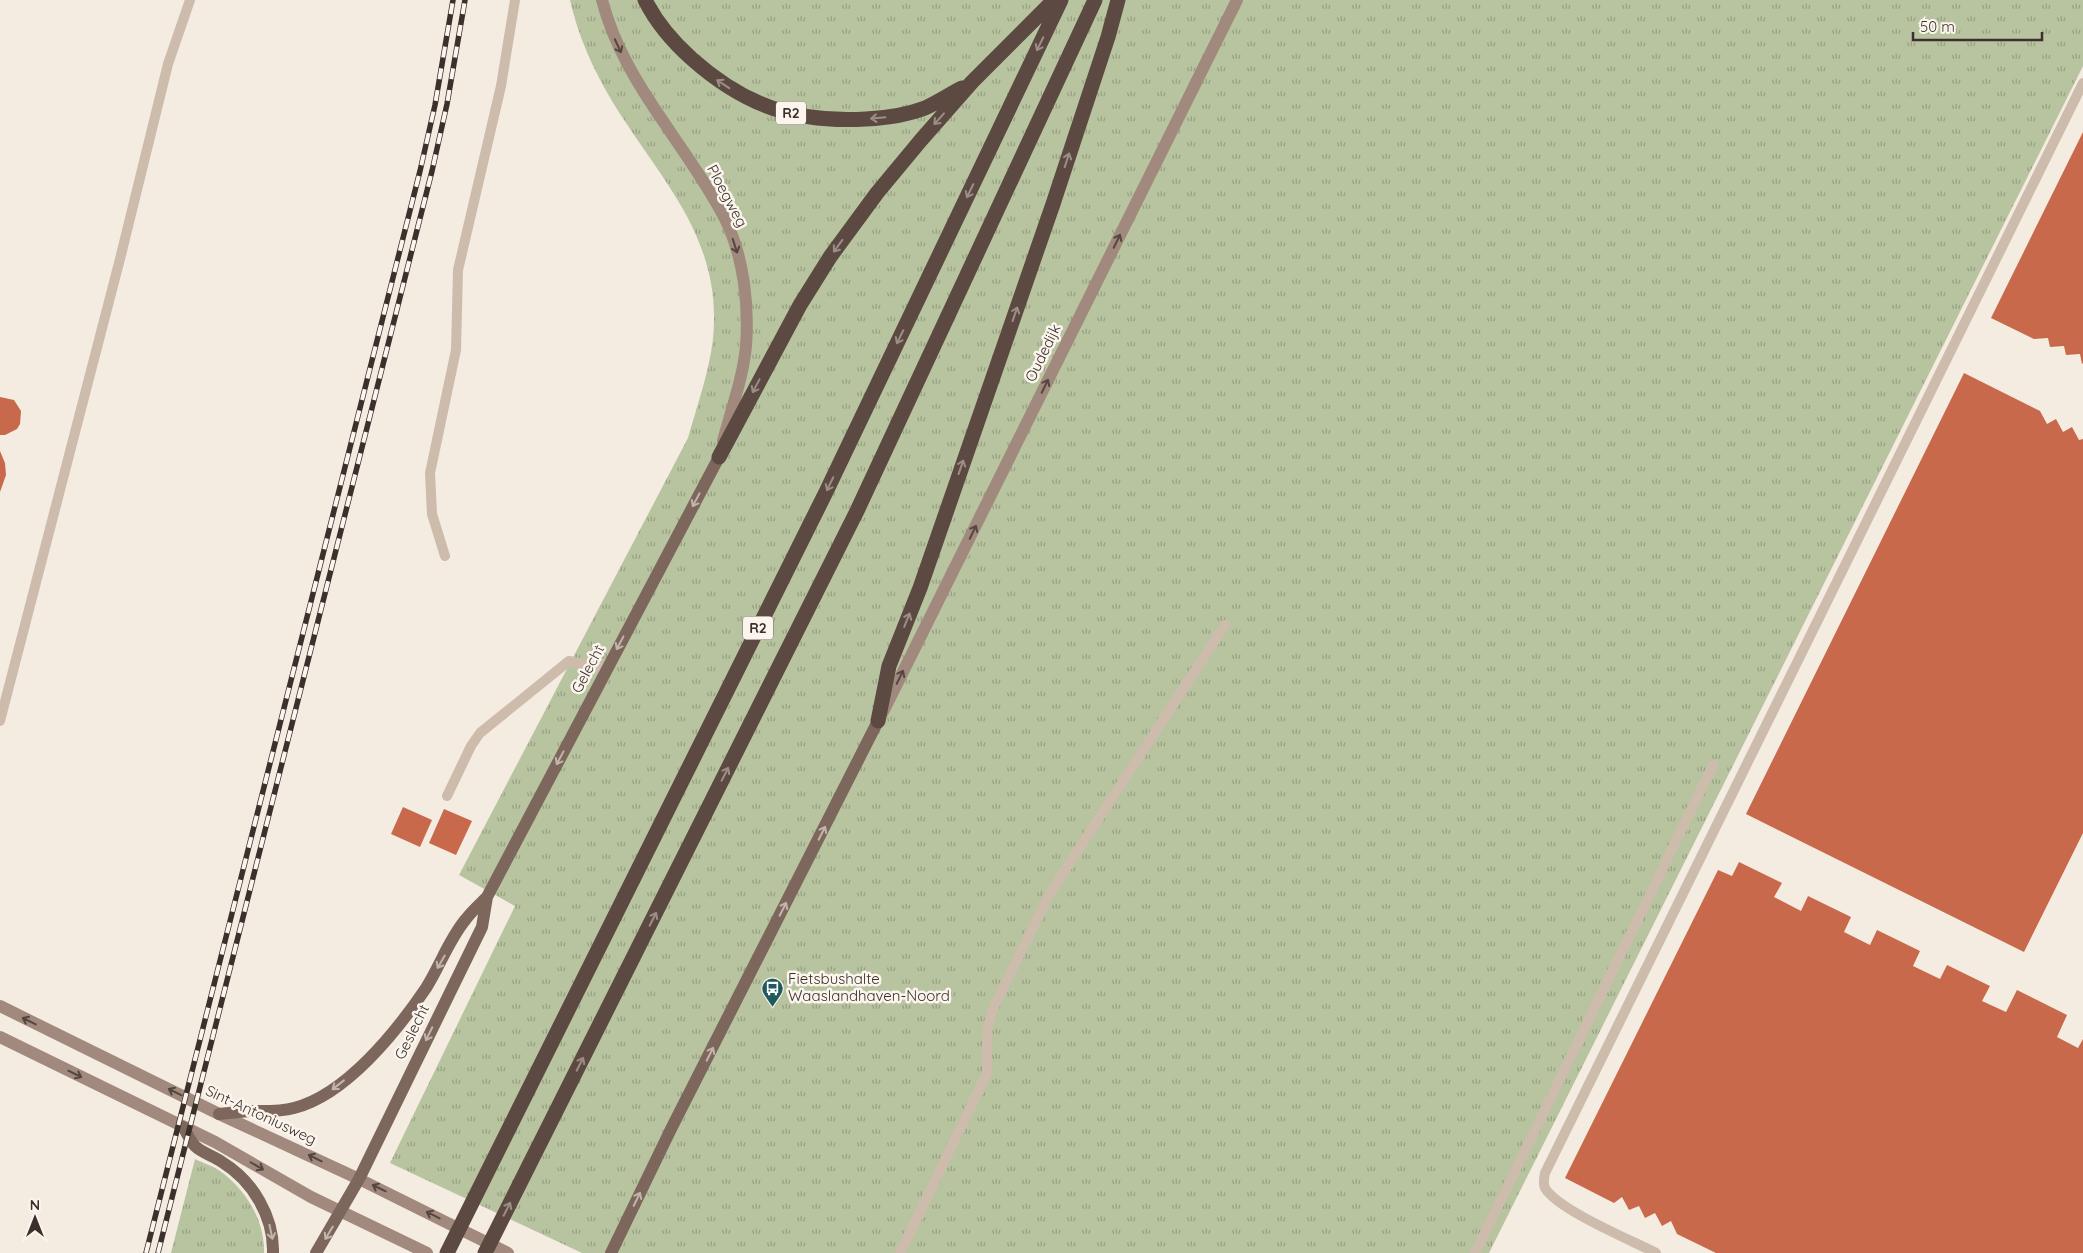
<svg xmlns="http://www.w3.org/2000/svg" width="2083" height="1253" font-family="Quicksand,sans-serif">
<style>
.grass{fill:url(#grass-tufts)}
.building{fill:#c8694b}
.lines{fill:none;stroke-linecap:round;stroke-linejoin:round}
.lane{stroke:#cdbbac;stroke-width:10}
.secondary{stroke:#a18a7d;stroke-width:12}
.primary{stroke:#7d675c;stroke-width:12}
.highway{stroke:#5c4a42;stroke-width:15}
.rail-casing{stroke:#3b302b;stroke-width:5.5}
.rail{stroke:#fbf5ee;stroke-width:4;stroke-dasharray:11;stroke-linecap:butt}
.oneway{stroke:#9c8e87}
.oneway2{stroke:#544640}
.oneway3{stroke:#c2b5ac}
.labels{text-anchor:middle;stroke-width:5;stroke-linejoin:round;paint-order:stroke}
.shield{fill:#fbf5ee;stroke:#756b66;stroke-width:1}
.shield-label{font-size:14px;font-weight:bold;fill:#3b302b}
.street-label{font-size:15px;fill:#3b302b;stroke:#fbf5ee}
.poi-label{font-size:15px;fill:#3b302b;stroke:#fbf5ee;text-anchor:start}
</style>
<defs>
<pattern id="grass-tufts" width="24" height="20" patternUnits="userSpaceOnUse" patternTransform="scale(1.25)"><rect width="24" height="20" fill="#b8c4a0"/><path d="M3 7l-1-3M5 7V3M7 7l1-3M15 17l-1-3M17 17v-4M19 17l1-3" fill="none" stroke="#97a083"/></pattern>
</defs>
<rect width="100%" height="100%" fill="#f4ebe1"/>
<path class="grass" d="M570,0H2083V66L1489,1253H582L390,1163L515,906L459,875L688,438C697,406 709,372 713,339C723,237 660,180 612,101C593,69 578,36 570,0Z
M195,1159C203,1163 213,1166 220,1171C246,1190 265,1220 264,1253H171Z"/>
<path class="building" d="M2083,132V363L2082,364L2080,354L2066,355L2064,346L2050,347L2048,338L2034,339L1991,318Z
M1964,373L2040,411L2047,424L2056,419L2063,432L2072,427L2079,440L2083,439V833L2024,952L1746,814Z
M0,397L14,400L21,411L20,424L17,429L5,435H0Z
M0,451L5,463L6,475L0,492Z
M403,807L432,820L420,847L391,834Z
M444,809L472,821L456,855L429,843Z
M1739,862L1782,883L1774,897L1801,911L1808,896L1851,917L1844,932L1870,945L1877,930L1920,951L1913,966L1940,979L1947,965L1990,986L1982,1001L2006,1012L2017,990L2067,1015L2057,1037L2078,1048L2083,1039V1253H1716L1677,1234L1671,1221L1662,1226L1655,1213L1645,1218L1639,1206L1629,1210L1622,1197L1614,1203L1565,1178L1718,870L1732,876Z"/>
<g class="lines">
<path class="lane" d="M445,556L432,514L430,473L456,350L458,270L501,86L515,0
M0,721L120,259L168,64L190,0
M447,796L471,746L480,733L569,661L607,669
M900,1253L987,1073V1033L990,1018L996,1002L1050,893L1225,625
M1475,1253L1713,765
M1656,1253C1631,1240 1558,1210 1545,1188C1543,1184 1544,1178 1545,1173L2083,83"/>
<path class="secondary" d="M602,0C614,46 638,85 665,124C686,156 710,188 727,223C744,260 749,306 746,346C743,378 731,410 723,441
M883,712L1237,0
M0,1006L219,1114L359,1179L508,1253
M0,1037L215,1142L311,1197L427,1253"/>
<path class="primary" d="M219,1114C229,1113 239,1112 249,1111C265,1111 279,1112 294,1108C346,1095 397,1031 426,988C440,966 449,939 466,919C472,911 480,904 487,897L719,457
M183,1127C187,1133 190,1141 195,1146C202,1153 214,1156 222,1162C253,1181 274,1217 273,1253
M316,1253L359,1179L482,927L487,897
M611,1253L671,1129L878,721"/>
<path class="highway" d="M645,0C656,22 674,43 692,59C745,106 795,123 866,119C885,118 907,115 925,108C938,102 950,94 962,88
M719,457L800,305L830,257L877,193L921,140L972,82L1054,0
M878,721L889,666L920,588L1053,204L1108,37L1118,0
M447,1253L826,492L1061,0
M485,1253L857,511L1095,0"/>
<defs>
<path id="rail" d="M146,1253L420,171L435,105L453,0
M158,1253L432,171L447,104L465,0"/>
</defs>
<use href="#rail" class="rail-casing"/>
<use href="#rail" class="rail"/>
</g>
<defs><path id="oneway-shaft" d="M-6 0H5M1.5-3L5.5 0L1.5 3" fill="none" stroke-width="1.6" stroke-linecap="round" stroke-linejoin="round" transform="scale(1.25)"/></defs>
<g class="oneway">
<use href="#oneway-shaft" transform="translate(1040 44) rotate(116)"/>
<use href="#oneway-shaft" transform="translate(723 84) rotate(-147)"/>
<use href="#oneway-shaft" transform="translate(878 118) rotate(175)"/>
<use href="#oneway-shaft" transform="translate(939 119) rotate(132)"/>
<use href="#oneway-shaft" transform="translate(1067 160) rotate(-72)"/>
<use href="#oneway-shaft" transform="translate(970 191) rotate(116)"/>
<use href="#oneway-shaft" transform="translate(838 246) rotate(126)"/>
<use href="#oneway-shaft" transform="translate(1015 314) rotate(-71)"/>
<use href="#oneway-shaft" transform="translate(900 337) rotate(116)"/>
<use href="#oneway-shaft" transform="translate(756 386) rotate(118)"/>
<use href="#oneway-shaft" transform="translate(961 467) rotate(-71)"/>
<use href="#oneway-shaft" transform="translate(830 484) rotate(116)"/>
<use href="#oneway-shaft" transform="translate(907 620) rotate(-68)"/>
<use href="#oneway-shaft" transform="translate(725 774) rotate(-63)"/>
<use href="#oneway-shaft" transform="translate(653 919) rotate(-63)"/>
<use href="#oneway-shaft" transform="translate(580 1064) rotate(-63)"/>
<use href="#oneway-shaft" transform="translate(507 1209) rotate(-63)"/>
</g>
<g class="oneway2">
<use href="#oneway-shaft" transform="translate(618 46) rotate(65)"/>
<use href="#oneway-shaft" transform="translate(1117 241) rotate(-64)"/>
<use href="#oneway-shaft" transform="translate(735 246) rotate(72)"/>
<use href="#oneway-shaft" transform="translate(1045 386) rotate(-64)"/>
<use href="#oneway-shaft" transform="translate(973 532) rotate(-64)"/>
<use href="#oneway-shaft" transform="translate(900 677) rotate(-64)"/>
<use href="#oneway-shaft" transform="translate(29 1021) rotate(-154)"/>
<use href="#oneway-shaft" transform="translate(75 1074) rotate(26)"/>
<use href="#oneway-shaft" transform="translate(175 1092) rotate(-154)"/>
<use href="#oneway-shaft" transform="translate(315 1158) rotate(-154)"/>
<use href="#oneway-shaft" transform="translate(257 1166) rotate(30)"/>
<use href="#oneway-shaft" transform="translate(379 1188) rotate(-154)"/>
<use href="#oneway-shaft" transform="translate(433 1215) rotate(-153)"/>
</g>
<g class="oneway3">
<use href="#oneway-shaft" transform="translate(696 500) rotate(118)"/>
<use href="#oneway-shaft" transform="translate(620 643) rotate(118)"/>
<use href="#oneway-shaft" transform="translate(560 758) rotate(118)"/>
<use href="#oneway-shaft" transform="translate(822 833) rotate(-63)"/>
<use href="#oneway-shaft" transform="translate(783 909) rotate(-63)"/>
<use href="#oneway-shaft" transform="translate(441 962) rotate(120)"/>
<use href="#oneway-shaft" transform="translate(429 1034) rotate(116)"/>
<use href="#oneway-shaft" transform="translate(710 1054) rotate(-63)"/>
<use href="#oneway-shaft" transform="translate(338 1085) rotate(142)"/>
<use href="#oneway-shaft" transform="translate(637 1199) rotate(-64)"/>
<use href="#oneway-shaft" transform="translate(271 1232) rotate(78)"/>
<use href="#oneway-shaft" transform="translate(329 1233) rotate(121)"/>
</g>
<defs>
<symbol id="bus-pin" viewBox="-11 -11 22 30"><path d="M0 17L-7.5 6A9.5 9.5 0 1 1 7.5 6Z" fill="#1f5a5e" stroke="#fbf5ee"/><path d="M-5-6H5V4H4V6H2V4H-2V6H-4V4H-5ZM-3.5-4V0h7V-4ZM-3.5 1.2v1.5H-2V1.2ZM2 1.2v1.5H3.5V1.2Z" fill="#fff"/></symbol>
</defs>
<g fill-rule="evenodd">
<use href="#bus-pin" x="760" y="976" width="25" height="34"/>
</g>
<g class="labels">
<g class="shield">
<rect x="776" y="101.5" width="30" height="23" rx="4"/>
<rect x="743" y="616.5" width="30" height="23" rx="4"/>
</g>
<g class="shield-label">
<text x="791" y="118">R2</text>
<text x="758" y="633">R2</text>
</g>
<g class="street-label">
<text transform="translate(727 196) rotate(62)" y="5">Ploegweg</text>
<text transform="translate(1043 353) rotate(-64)" y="5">Oudedijk</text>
<text transform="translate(588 669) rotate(-62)" y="5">Gelecht</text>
<text transform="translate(412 1032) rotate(-64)" y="5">Geslecht</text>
<text transform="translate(261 1115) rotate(25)" y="5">Sint-Antoniusweg</text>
</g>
<g class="poi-label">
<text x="788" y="984">Fietsbushalte<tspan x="788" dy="17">Waaslandhaven-Noord</tspan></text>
</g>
</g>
<g transform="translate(35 1218)" stroke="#fbf5ee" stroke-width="4" paint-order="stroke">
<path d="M0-4L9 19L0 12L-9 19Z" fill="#3b302b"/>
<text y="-8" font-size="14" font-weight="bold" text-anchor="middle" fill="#3b302b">N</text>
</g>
<path d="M1913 32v8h129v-8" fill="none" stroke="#3b302b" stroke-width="2.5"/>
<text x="1920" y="32" font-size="15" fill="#3b302b" stroke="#fbf5ee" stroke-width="4" paint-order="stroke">50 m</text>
</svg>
